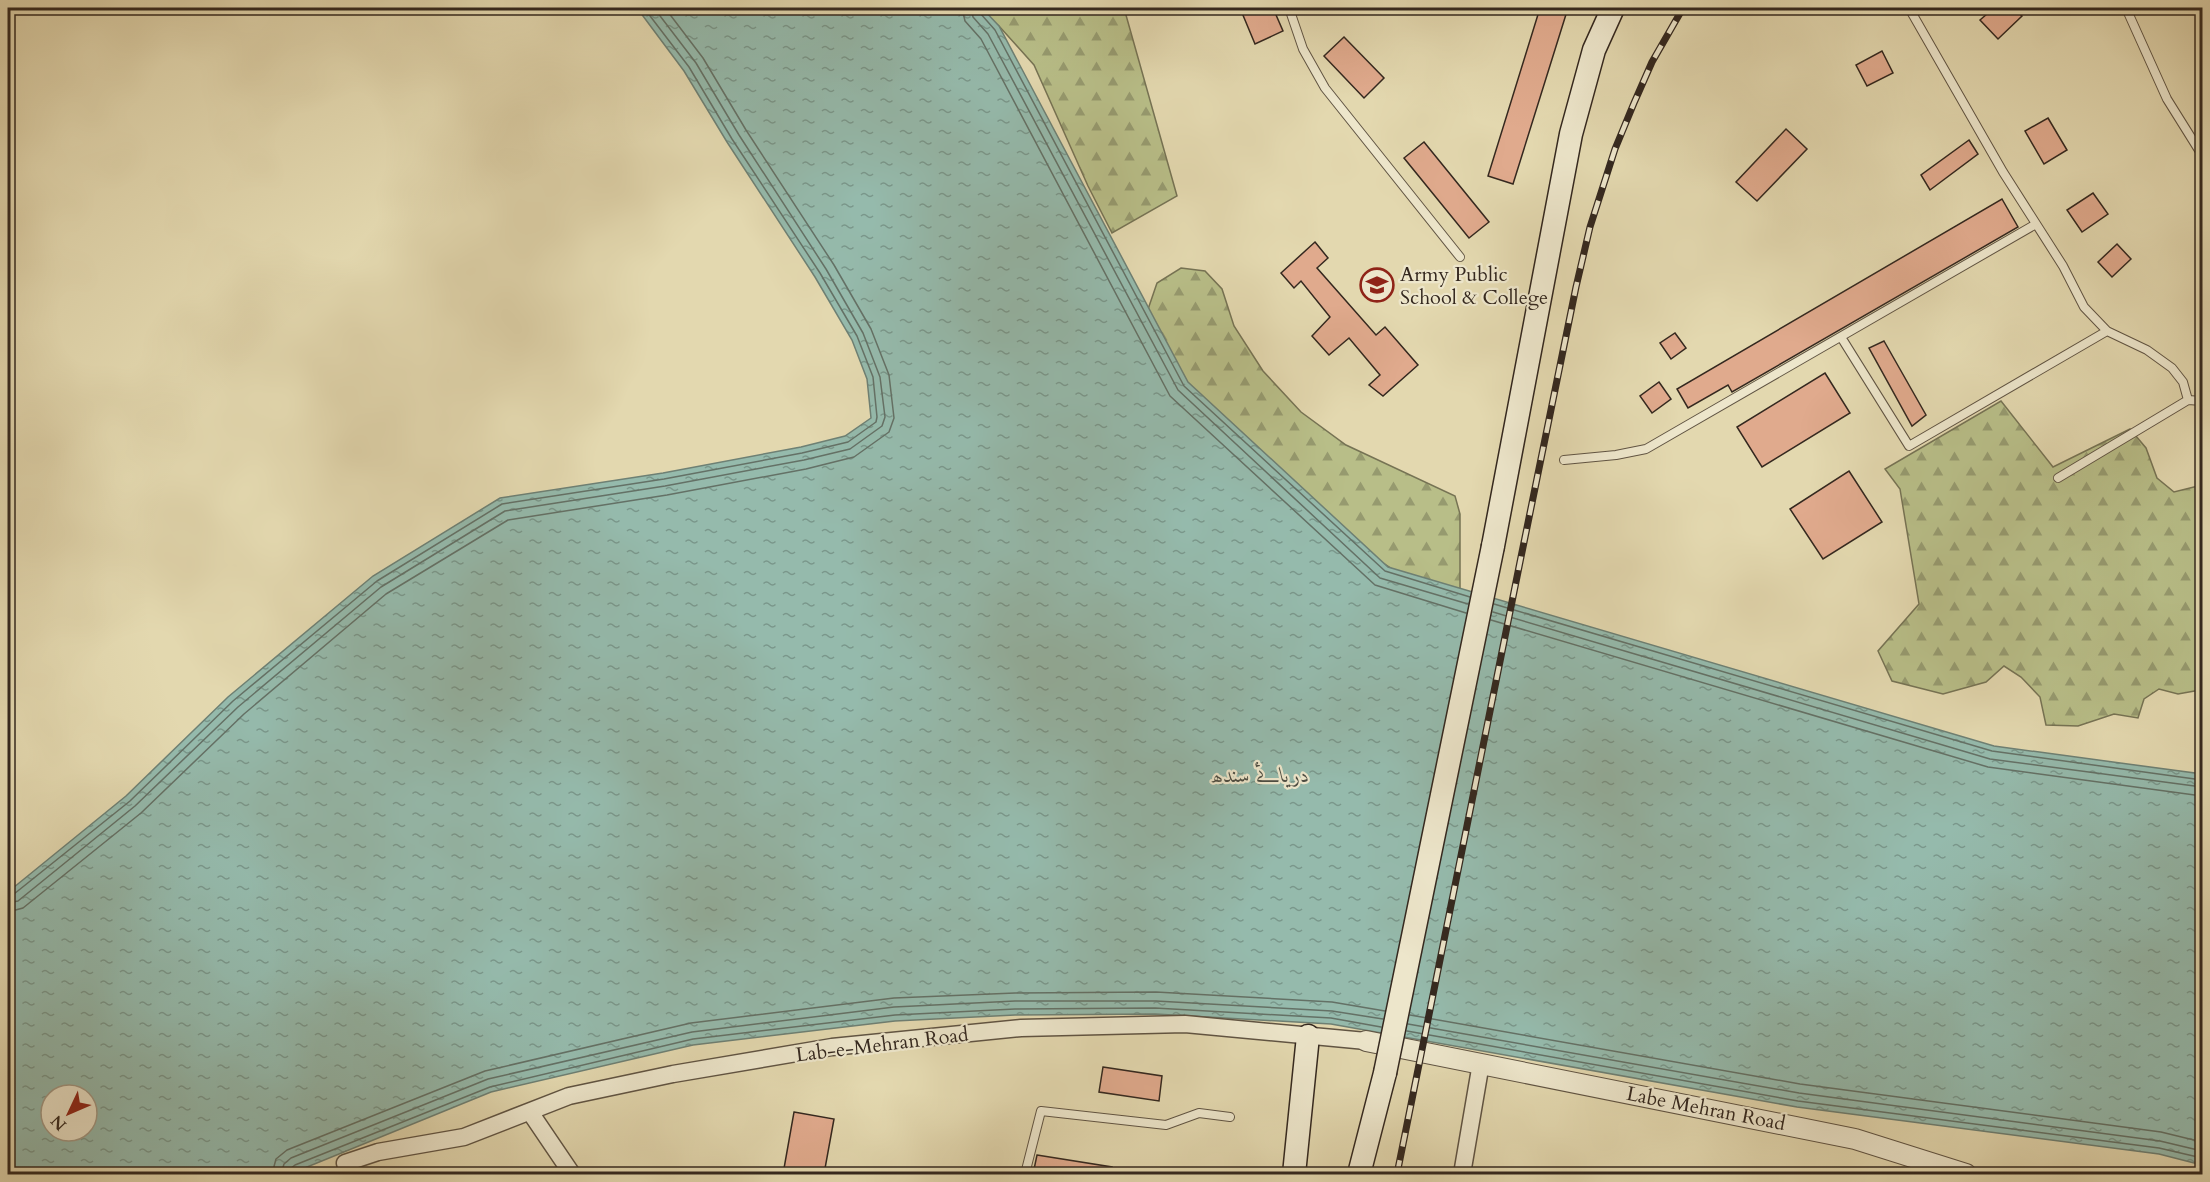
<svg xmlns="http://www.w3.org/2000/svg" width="2210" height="1182" font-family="Cardo,Amiri,serif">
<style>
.forest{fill:url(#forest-firs);stroke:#767354;stroke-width:1.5}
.water{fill:url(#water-ripples);stroke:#6e8074;stroke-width:1.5;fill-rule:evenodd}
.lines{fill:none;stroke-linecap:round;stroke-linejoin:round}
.shore{stroke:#647166;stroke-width:1.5}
.building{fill:#e0aa8d;stroke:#34281f;stroke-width:1.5}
.service-casing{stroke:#605443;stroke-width:10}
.minor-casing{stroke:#605443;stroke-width:19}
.tertiary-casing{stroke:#605443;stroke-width:22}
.secondary-casing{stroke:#34281f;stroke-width:25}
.service{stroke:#ede6cb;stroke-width:8}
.minor{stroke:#ede6cb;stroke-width:16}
.tertiary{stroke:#ede6cb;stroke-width:20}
.secondary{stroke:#ede6cb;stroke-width:22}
.rail-casing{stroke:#34281f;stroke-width:7}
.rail{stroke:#ede6cb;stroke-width:4.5;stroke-dasharray:14;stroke-linecap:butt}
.secondary-bridge-casing{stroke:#34281f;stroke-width:25;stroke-linecap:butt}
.secondary-bridge{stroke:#ede6cb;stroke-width:22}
.labels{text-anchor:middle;stroke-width:4.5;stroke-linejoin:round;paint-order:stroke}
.poi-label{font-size:20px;fill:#34281f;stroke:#ede6cb;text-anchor:start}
.street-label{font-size:20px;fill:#34281f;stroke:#ede6cb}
.water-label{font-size:21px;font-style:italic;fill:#4c4c42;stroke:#ede6cb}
</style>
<defs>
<pattern id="forest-firs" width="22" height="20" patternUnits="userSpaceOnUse" patternTransform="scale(1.5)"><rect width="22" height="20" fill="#b8be88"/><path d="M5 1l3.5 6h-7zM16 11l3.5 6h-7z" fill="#969a6f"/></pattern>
<pattern id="water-ripples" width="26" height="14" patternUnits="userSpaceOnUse" patternTransform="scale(1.5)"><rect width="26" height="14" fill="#95baac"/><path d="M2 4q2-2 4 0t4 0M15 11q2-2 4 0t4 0" fill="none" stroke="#7a978b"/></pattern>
</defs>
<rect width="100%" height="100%" fill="#e3d8af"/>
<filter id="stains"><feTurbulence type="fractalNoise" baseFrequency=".00333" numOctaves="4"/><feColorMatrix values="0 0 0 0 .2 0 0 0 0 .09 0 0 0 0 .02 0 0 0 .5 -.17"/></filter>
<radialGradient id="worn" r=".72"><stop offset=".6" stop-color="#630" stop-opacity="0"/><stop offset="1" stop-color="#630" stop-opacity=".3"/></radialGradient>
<path class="forest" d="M975,8H1124L1177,196L1112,233L1088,186L1034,65L999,26Z
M1181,268L1205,271L1222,289L1234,326L1263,371L1301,412L1346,445L1455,496L1460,514V614L1250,475L1143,324L1157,283Z
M2001,401L2053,467L2130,429L2146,448L2157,478L2174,492L2202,485V688L2200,690L2178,694L2159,689L2144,699L2138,718L2114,714L2078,726L2046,725L2040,697L2021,677L2004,666L1986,682L1943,694L1892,681L1878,651L1919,604L1900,489L1885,469Z"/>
<path class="water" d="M637,8H982L999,26L1188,382L1388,567L1994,746L2202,774V1165L2159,1154L1797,1107L1331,1024L1155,1014L1015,1015L895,1021L693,1045L491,1092L290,1174H8V892L126,796L228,697L373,576L500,498L663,473L801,447L845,436L871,418L867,379L852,340L815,277L727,142L684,71ZM51,1095H87V1131H51Z"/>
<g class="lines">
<path class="shore" d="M962,8L965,21L981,39L1170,396L1375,585L1466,613
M971,8L973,17L988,34L1178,390L1380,578L1468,604
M979,8L980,13L995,30L1184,386L1385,571L1470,597
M1494,604L1992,751L2202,780
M1493,612L1990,759L2202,787
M1491,620L1988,767L2202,796
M8,896L14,894L130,801L233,701L377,581L502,504L664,479L802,453L848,442L876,422L877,417L873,377L857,336L820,273L732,139L689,67L644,8
M8,903L18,901L135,806L238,707L381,587L505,511L665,486L804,460L850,449L882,426L885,417L880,377L863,333L826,269L739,135L696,63L654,8
M8,912L23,908L141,813L244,714L386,594L508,520L667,495L806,469L854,457L889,432L894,418L889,375L871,329L834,265L746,130L703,58L665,8
M1410,1015L1800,1084L2161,1132L2202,1142
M1408,1024L1799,1093L2160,1141L2202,1151
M1407,1031L1798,1101L2159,1148L2202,1158
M272,1174L276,1159L287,1150L485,1071L691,1023L894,998L1015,993L1156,992L1332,1002L1385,1011
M281,1174L284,1164L291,1158L488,1079L692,1032L894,1007L1015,1001H1156L1332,1011L1383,1019
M289,1174L290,1169L295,1165L490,1087L693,1039L895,1015L1015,1009L1155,1008L1331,1018L1381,1027"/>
</g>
<path class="building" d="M1240,8H1273L1283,31L1255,44Z
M1540,8H1568L1513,184L1488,176Z
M1994,8H2013L2022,16L1998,39L1980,20Z
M1344,37L1384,78L1364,98L1324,56Z
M1882,51L1893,73L1867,86L1856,65Z
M2048,118L2067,150L2044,164L2025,131Z
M1786,129L1807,149L1757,201L1736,182Z
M1969,140L1978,154L1930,190L1921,175Z
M1424,142L1489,222L1469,238L1404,158Z
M2093,193L2108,214L2082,232L2067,210Z
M2002,199L2018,227L1732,392L1728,385L1688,408L1677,389Z
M1315,242L1328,258L1317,268L1376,335L1385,327L1418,365L1383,396L1369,385L1380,375L1349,338L1329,355L1312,336L1330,317L1301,281L1294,288L1281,273Z
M2117,244L2131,259L2112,277L2098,262Z
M1675,333L1686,348L1671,359L1660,343Z
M1884,341L1926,415L1912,426L1869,348Z
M1825,373L1850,413L1762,467L1737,427Z
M1659,382L1671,399L1652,413L1640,396Z
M1849,471L1882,522L1823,559L1790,509Z
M1103,1067L1162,1076L1159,1101L1099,1092Z
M794,1112L834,1119L824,1174H783Z
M1037,1155L1112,1167V1174H1033Z"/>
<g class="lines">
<defs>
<path id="service" d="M1289,8L1303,49L1325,88L1460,257
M1909,8L2003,172L2063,266L2084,307L2107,331L2147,350L2172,368L2183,382L2188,400L2202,401
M2126,8L2167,99L2202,155
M1841,337L1909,446L2107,331
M1564,460L1616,455L1646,449L2036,224
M2058,478L2188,400
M1025,1174L1041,1111L1166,1125L1199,1113L1230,1117"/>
<path id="minor" d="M530,1112L572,1174
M348,1174L345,1163L378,1152L464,1137L569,1096L673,1074L832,1047L1021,1028L1185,1024L1366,1041
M1462,1174L1481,1063"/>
<path id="tertiary" d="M1366,1041L1855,1139L1966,1174"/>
<path id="secondary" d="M1493,546L1571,134L1594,50L1613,8
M1294,1174L1308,1036
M1359,1174L1385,1073"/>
</defs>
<use href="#service" class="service-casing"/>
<use href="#minor" class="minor-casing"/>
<use href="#tertiary" class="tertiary-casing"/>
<use href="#secondary" class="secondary-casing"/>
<use href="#service" class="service"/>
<use href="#minor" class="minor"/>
<use href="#tertiary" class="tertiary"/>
<use href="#secondary" class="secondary"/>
<defs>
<path id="rail" d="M1397,1174L1521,557L1576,287L1590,227L1615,149L1634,103L1652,62L1683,8"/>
</defs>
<use href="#rail" class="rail-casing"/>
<use href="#rail" class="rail"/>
<defs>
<path id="secondary-bridge" d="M1385,1073L1493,546"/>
</defs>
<use href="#secondary-bridge" class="secondary-bridge-casing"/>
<use href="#secondary-bridge" class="secondary-bridge"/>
</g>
<defs>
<symbol id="university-ring" viewBox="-11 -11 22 22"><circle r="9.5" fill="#ede6cb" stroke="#8f2418" stroke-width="1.5"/><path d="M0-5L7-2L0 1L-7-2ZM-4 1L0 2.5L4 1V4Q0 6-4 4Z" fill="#8f2418"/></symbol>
</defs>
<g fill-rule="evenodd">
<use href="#university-ring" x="1358" y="266" width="38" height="38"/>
</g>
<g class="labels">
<g class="poi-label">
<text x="1400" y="281">Army Public<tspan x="1400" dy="23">School &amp; College</tspan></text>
</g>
<g class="street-label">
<text transform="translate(882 1044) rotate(-7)" y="7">Lab-e-Mehran Road</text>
<text transform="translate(1706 1108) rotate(11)" y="7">Labe Mehran Road</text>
</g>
<g class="water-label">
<text x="1260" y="782">دریائے سندھ</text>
</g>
</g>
<rect width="2210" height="1182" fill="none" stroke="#e3d8af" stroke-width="30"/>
<rect x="9" y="9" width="2192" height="1164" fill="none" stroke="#34281f" stroke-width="3"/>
<rect x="15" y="15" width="2180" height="1152" fill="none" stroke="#34281f" stroke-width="1.5"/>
<g transform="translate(69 1113) rotate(226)"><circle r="28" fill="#ede6cb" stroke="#a39a86" stroke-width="1.5"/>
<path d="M0-4.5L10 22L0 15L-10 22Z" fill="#8f2418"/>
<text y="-9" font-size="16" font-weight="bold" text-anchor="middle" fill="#34281f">N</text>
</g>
<rect width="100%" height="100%" filter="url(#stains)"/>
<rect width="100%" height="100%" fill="url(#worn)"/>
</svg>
